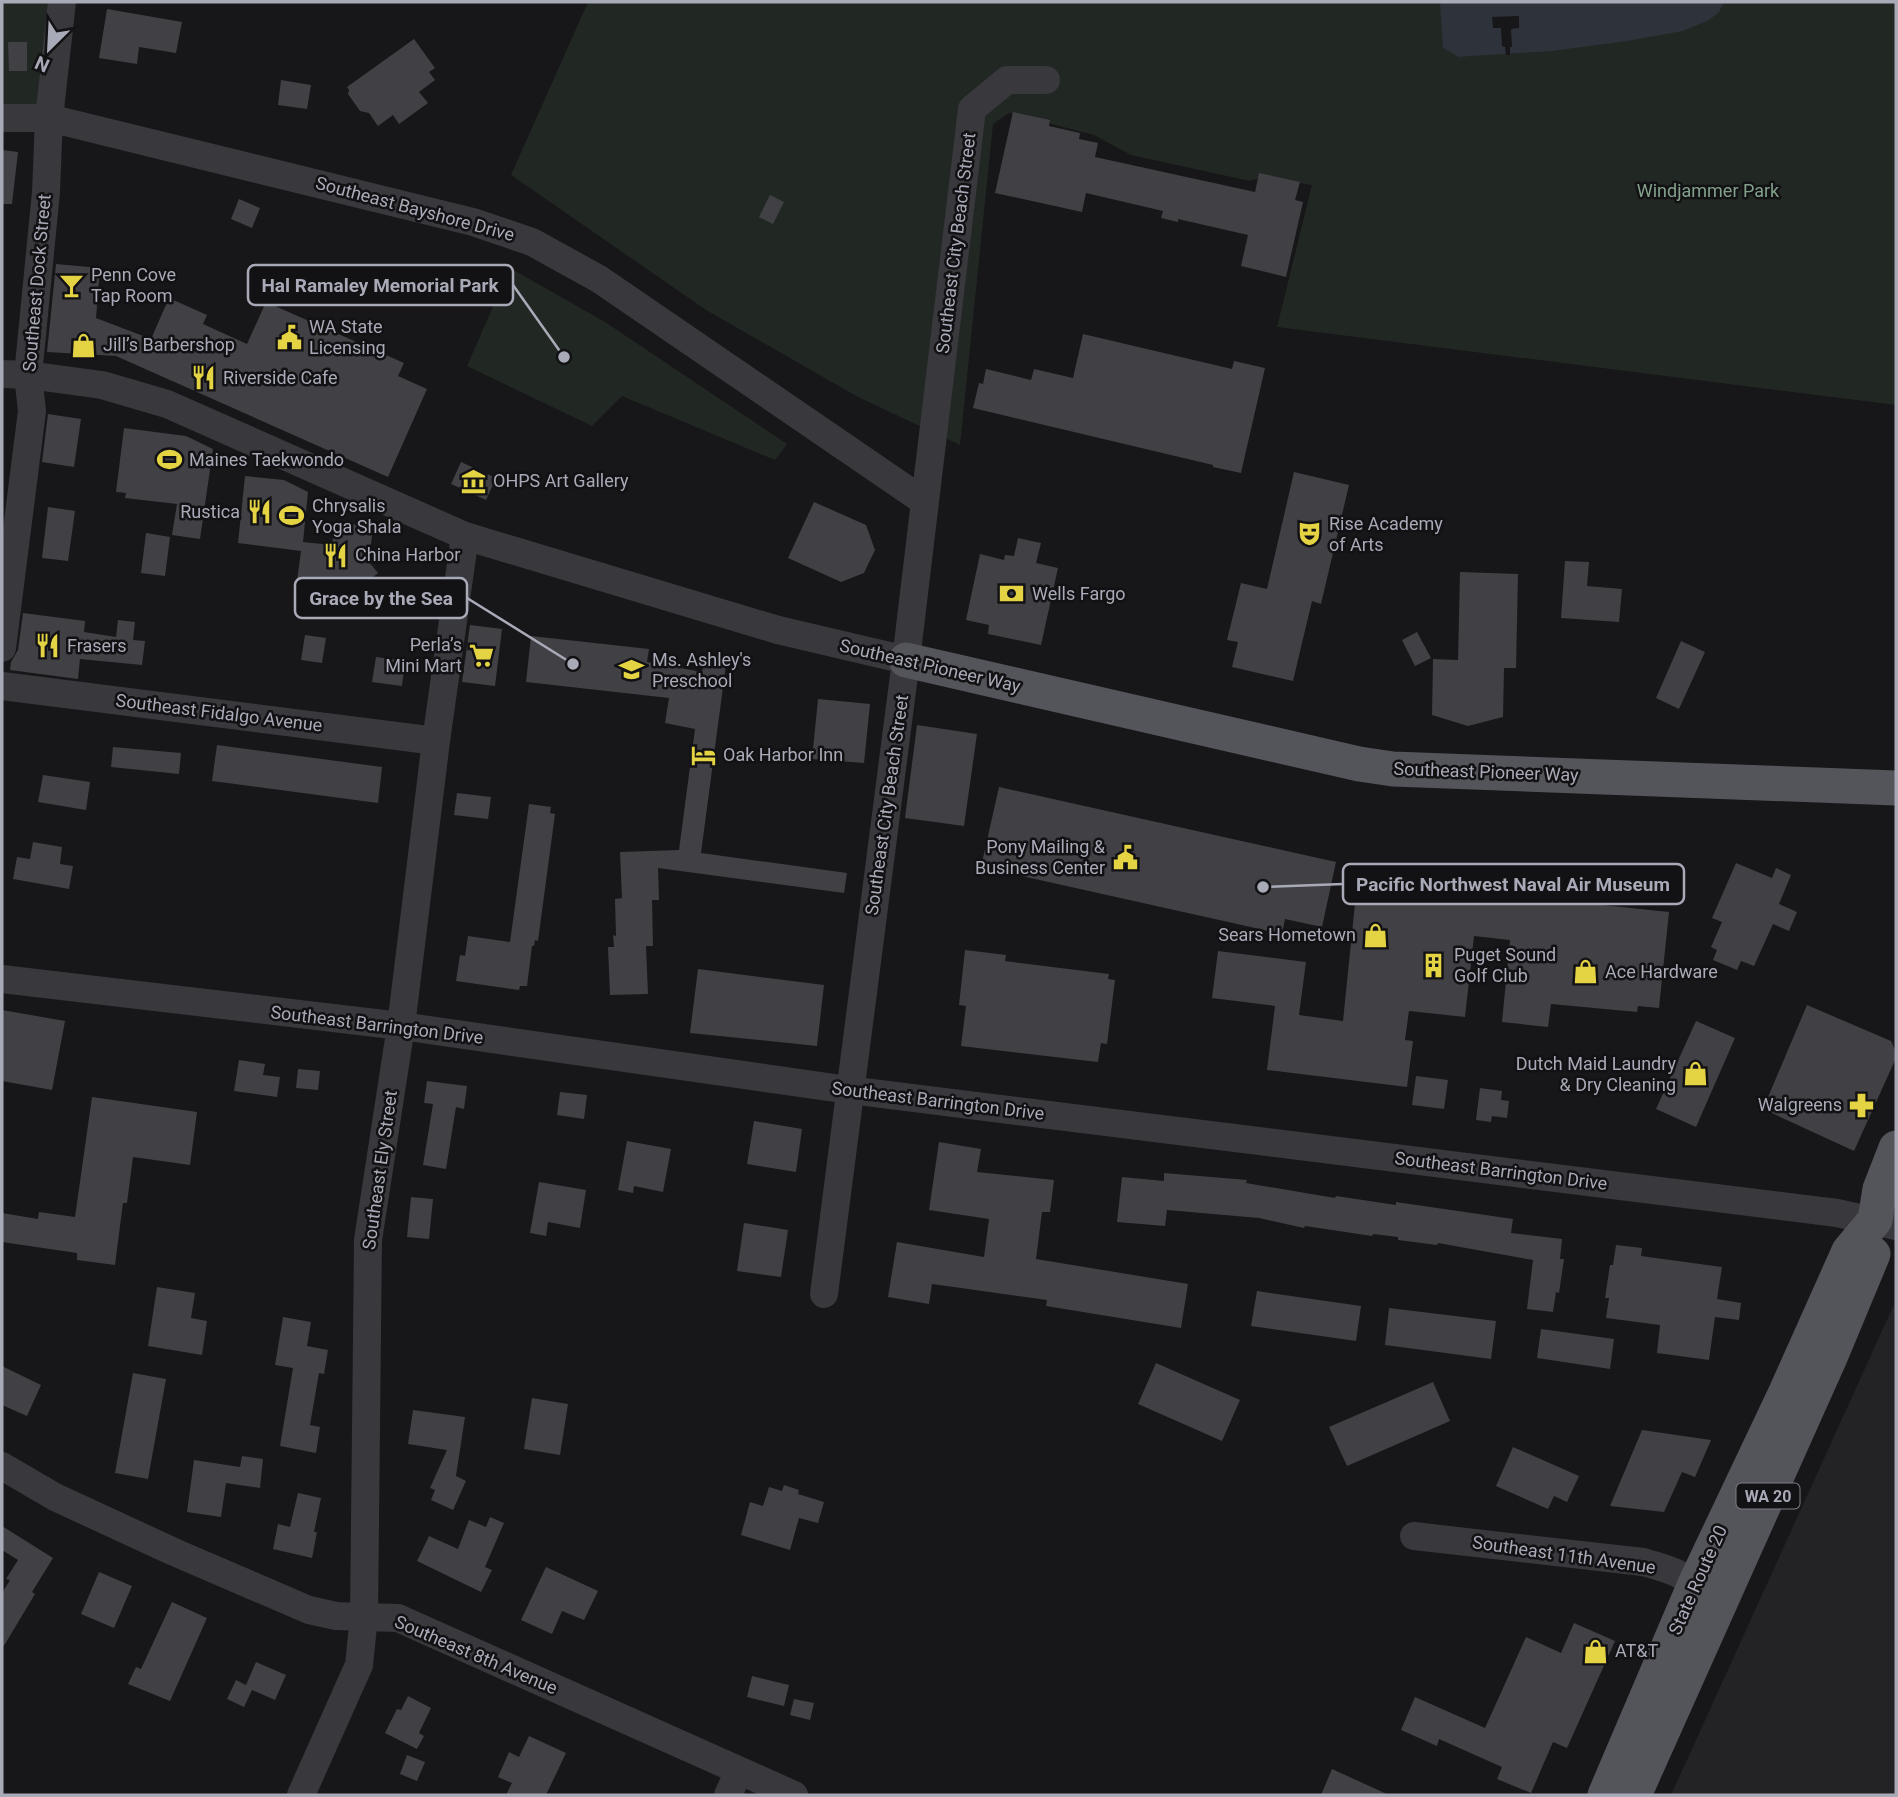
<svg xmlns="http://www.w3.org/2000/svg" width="1898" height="1797" font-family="Roboto,sans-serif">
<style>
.built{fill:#232225}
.green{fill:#212823}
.water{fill:#2d323b}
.pier{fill:#171618}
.building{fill:#414045}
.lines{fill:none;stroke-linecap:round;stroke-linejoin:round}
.minor{stroke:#38383d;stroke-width:28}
.major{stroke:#54545b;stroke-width:35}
.labels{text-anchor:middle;stroke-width:5;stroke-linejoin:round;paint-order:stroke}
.shield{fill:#121113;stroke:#7c7c86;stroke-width:2}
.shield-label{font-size:16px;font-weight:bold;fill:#a9aab7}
.park-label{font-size:18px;fill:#82a08b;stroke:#121113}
.street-label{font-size:18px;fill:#a9aab7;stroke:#121113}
.poi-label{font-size:18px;fill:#a9aab7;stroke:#121113;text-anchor:start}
.leader{fill:none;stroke:#a9aab7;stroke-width:2.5}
.callout-dot{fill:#a9aab7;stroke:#121113;stroke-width:2.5}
.callout{fill:#121113;stroke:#a9aab7;stroke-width:2.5}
.callout-label{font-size:19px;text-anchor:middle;font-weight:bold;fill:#a9aab7}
</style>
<rect width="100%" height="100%" fill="#171618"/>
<path class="built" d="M1896,1300V1795H1671Z"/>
<path class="green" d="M2,2H67L49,118H2Z
M588,2H1896V405L1277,327L1312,185L1263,177L1250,181L1131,155L1094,135L1009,113L993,124L960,445L858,397L706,310L511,175Z
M510,268L605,322L787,444L775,460L622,396L592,426L467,366Z"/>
<path class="water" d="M1440,2H1724L1719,12L1709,20L1683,31L1627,41L1552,51L1471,56L1459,57L1443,48Z"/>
<path class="pier" d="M1519,16V28L1511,29L1512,47H1510V55H1506L1505,47L1502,46L1501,28H1493L1492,17Z"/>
<path class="building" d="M107,9L182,22L176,53L139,47L137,64L99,58Z
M414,39L435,68L429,72L435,80L419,92L428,103L399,124L393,115L378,126L369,113L360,111L348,94L349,90L347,87Z
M8,42H27V71H9Z
M281,80L311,85L307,109L278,105Z
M1013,112L1050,120L1049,126L1080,133L1079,139L1098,143L1095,157L1255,192L1259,173L1300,182L1295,200L1303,202L1286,277L1241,266L1248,235L1178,219V222L1161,218L1163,211L1086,193L1082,212L995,193Z
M2,150L18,152L12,204H2Z
M770,195L784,202L773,224L759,217Z
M239,199L260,208L252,228L231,219Z
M56,264L100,268L96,318L151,339L169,298L207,315L203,324L247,344L266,302L404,363L398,376L427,389L388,477L116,356L47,352Z
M1083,334L1232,369L1234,361L1265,368L1241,473L1213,467V465L973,408L979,383L983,384L986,369L1031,380L1034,369L1073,378Z
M48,414L81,419L74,467L42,462Z
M124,428L186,436L213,449L200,539L172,535L177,504L125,498L126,493L116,492Z
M461,462L496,478L486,500L451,484Z
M1294,472L1349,485L1321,604L1312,601L1293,681L1232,667L1238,642L1227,640L1241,583L1267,589Z
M245,476L284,480L308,492L303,542L332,545L335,522L373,527L369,562L378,573L367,582L365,596L296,588L301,551L238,543Z
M814,502L866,525L875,550L864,573L841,582L788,558Z
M48,507L75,511L68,561L42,558Z
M146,533L170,537L165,576L141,573Z
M1018,538L1041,543L1036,563L1058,568L1041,645L988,634L989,625L966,620L980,554L1004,560L1005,555L1014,556Z
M1565,561L1589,562L1587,586L1622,589L1619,622L1561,618Z
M1460,572L1518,574L1516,668H1504L1503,717L1468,726L1432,715L1433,659L1458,660Z
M23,613L85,621L84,632L116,637L118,620L135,622L133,640L145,641L142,665L80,659L78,679L10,670L11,662L18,650Z
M470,625L502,629L495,686L462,682Z
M1417,632L1431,658L1415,666L1402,640Z
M305,635L326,638L322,663L301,660Z
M531,636L649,649L647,662L702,672L705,654L727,657L701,853L847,873L844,893L658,868L659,900H652L653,946H646L648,994L610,995L608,947H614L613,935L616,936L615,899L622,898L620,852L679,850L695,729L665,723L669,698L526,682Z
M1681,641L1705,652L1679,709L1656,698Z
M376,657L405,661L402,686L372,682Z
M818,699L870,704L864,763L812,759Z
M917,725L977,734L964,826L905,818Z
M217,745L382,767L378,803L212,781Z
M113,747L181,753L179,774L111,767Z
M43,775L90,782L86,810L38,802Z
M999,787L1336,862L1322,927L1285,919L1282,934L981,867Z
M457,793L491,797L488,819L454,815Z
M529,804L551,807L550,813L555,814L538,941L535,940L534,946H532L527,986H520L519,990L456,981L460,955L465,956L468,936L510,942Z
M33,842L62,847L60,864L73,866L69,889L13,879L17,857L30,859Z
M1736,863L1772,878L1776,868L1791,875L1779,904L1797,912L1789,931L1773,924L1754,966L1741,961L1737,970L1713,960L1717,950L1711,947L1722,922L1712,918Z
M1358,874L1479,887L1478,892L1669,912L1659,1008L1638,1006L1637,1012L1551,1004L1548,1027L1502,1022L1510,940L1474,936L1465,1017L1409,1011L1405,1040L1413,1041L1407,1087L1267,1070L1275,1006L1212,998L1218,951L1306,962L1299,1015L1343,1021Z
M965,950L1006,955L1005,961L1109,974L1108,979L1115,980L1107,1044L1101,1043L1098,1062L961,1046L966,1006L959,1005Z
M698,969L824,985L817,1046L690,1033Z
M1807,1005L1891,1041L1896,1052V1058L1854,1151L1763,1109Z
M2,1010L65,1021L52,1090L2,1081Z
M1696,1021L1735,1038L1696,1127L1656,1109Z
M239,1060L265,1064L263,1075L280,1077L277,1097L234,1091Z
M298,1069L320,1071L318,1090L296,1088Z
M1416,1076L1448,1080L1444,1109L1412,1105Z
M427,1081L467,1086L464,1109L456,1107L446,1169L423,1165L433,1104L424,1103Z
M1480,1088L1502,1091L1501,1100L1509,1101L1507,1118L1492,1116L1491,1122L1476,1120Z
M560,1092L587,1095L584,1119L557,1115Z
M92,1097L197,1112L190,1165L133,1157L127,1203H123L115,1265L77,1260V1253L2,1242V1213L38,1219L39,1212L75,1217Z
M754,1121L802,1129L796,1172L747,1164Z
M627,1141L671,1149L663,1192L634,1186L633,1193L618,1190Z
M939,1142L981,1149L977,1172L1054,1180L1050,1212H1042L1036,1259L1188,1284L1181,1328L1046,1306L1047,1300L932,1284L929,1304L888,1297L897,1242L984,1257L989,1219L929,1210Z
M1164,1173L1247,1180L1246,1183L1335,1198L1336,1196L1396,1205V1202L1513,1219L1511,1233L1562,1239L1560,1259H1564L1559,1293L1556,1292L1553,1312L1527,1309L1533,1260L1438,1243L1437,1245L1398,1240V1237L1373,1234L1372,1236L1305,1226L1304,1228L1259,1218L1167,1210L1165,1226L1117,1222L1122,1177L1164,1181Z
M539,1182L586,1190L580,1228L548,1222L546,1236L530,1233Z
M411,1197L433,1199L429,1239L407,1237Z
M744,1223L788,1230L781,1277L737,1271Z
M1616,1245L1642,1248L1641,1256L1722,1267L1717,1299L1741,1303L1739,1320L1715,1317L1709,1360L1657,1353L1660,1325L1606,1318L1609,1298H1605L1610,1265H1613Z
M157,1287L195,1293L191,1318L207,1321L202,1355L148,1346Z
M1257,1291L1361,1306L1356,1341L1251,1326Z
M1389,1308L1496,1321L1491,1359L1385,1345Z
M283,1317L311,1322L307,1346L328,1350L324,1374L319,1373L310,1425L320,1427L316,1453L280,1446L293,1368L275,1365Z
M1541,1329L1614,1339L1610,1369L1537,1358Z
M1156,1363L1240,1400L1222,1441L1138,1404Z
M2,1366L41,1385L27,1416L2,1405Z
M133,1373L166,1379L148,1479L115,1473Z
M1433,1382L1450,1421L1347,1466L1329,1427Z
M532,1398L568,1404L560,1455L524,1449Z
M413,1410L465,1417L456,1476L466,1481L453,1510L431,1500L435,1490L430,1488L447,1450L408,1444Z
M1642,1430L1711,1440L1695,1477L1682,1472L1664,1512L1610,1506Z
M1513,1447L1579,1476L1567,1502L1554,1496L1548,1509L1496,1486Z
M242,1456L263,1459L260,1488L226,1483L221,1517L187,1512L194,1460L240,1467Z
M784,1485L799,1490L798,1494L824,1502L818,1523L799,1518L790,1550L741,1535L750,1502L763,1506L769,1487L782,1491Z
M298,1493L321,1498L314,1532H317L312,1558L273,1549L278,1524L290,1527Z
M490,1517L504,1523L485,1567L492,1570L481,1592L417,1561L429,1536L458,1549L469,1520L486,1527Z
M2,1526L53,1558L32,1592L35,1594L2,1649V1593L10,1580L6,1579L18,1560L2,1550Z
M546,1567L598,1591L584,1620L562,1611L552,1634L521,1620Z
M99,1572L132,1586L114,1628L81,1614Z
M172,1602L207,1618L170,1701L128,1684L136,1667L141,1669Z
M1574,1623L1615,1641L1567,1748L1553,1742L1531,1793L1497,1779L1502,1767L1439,1739L1437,1746L1401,1730L1415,1697L1485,1728L1526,1637L1561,1653Z
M256,1662L286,1675L275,1700L252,1690L244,1707L227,1699L236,1680L246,1685Z
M752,1676L789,1685L784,1706L747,1697Z
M408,1696L431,1708L419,1733L424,1736L417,1749L385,1733L397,1709L401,1710Z
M794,1699L814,1703L810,1720L790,1715Z
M529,1736L566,1753L546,1795H506L512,1783L498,1777L509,1752L519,1757Z
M407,1755L425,1762L417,1781L400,1774Z
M1332,1769L1389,1795H1321Z"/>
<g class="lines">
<path class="minor" d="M2,118H49L473,222L532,242L599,279L925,502
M2,374L28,375L102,385L167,404L465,536L778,630L906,660
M2,648L32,411L28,375L46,192L49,118L62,2
M2,686L436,741
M2,979L401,1026L849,1090L1837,1213L1896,1226
M824,1294L906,660L972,109L1007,80H1046
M2,1466L55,1497L174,1552L309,1610L336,1616L398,1618L794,1795
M1414,1536L1643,1562C1669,1569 1692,1574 1703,1601
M301,1795L359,1665L364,1616L368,1240L401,1026L436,741L465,536
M728,1795L739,1771"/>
<path class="major" d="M906,660L1359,764L1393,769L1896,788
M1605,1795L1695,1584L1786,1392L1849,1251L1875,1220L1880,1189L1896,1148
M1634,1795L1831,1355L1873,1254"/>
</g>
<defs>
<symbol id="bar-bare" viewBox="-9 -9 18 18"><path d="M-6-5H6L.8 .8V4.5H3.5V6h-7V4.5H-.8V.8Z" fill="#e4d343" stroke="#121113" stroke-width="2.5" paint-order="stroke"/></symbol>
<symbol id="civic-bare" viewBox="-9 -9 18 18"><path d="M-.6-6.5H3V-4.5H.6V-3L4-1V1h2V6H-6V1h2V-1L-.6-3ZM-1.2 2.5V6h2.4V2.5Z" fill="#e4d343" stroke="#121113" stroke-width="2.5" paint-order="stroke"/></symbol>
<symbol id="shop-bare" viewBox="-9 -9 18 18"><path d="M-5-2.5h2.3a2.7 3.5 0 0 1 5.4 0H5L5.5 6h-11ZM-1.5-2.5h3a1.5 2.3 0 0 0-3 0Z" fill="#e4d343" stroke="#121113" stroke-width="2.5" paint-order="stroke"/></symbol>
<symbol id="restaurant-bare" viewBox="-9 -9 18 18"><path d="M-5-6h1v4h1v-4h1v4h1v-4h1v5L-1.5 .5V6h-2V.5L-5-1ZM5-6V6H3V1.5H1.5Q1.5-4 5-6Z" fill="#e4d343" stroke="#121113" stroke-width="2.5" paint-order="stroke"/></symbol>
<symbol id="stadium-bare" viewBox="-9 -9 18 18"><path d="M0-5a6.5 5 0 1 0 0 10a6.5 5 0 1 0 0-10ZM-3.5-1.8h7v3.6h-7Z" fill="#e4d343" stroke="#121113" stroke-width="2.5" paint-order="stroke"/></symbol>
<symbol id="museum-bare" viewBox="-9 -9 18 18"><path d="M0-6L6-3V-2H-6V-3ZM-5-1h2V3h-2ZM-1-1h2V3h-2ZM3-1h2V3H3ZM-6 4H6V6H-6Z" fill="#e4d343" stroke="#121113" stroke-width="2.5" paint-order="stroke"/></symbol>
<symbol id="theatre-bare" viewBox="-9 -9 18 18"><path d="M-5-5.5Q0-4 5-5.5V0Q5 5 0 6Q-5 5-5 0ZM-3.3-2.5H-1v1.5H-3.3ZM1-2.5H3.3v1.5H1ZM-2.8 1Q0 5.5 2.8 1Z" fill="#e4d343" stroke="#121113" stroke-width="2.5" paint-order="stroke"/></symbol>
<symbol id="bank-bare" viewBox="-9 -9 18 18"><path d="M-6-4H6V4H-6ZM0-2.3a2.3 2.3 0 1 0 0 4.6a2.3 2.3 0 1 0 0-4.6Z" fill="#e4d343" stroke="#121113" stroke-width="2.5" paint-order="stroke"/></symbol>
<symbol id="supermarket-bare" viewBox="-9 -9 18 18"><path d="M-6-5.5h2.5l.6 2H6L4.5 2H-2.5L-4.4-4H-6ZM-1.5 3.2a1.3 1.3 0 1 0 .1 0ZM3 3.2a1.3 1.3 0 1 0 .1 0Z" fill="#e4d343" stroke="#121113" stroke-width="2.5" paint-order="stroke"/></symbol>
<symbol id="school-bare" viewBox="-9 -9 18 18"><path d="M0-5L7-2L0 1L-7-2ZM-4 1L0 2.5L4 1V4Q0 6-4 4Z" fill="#e4d343" stroke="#121113" stroke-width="2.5" paint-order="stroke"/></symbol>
<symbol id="hotel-bare" viewBox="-9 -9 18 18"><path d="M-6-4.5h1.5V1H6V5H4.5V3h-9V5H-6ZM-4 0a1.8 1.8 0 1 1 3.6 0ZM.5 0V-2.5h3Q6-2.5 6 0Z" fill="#e4d343" stroke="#121113" stroke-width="2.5" paint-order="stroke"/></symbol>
<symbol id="building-bare" viewBox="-9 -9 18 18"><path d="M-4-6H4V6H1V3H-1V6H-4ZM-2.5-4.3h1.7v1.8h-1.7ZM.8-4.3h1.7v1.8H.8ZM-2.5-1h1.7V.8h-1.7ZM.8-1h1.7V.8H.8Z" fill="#e4d343" stroke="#121113" stroke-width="2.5" paint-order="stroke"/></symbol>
<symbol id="pharmacy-bare" viewBox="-9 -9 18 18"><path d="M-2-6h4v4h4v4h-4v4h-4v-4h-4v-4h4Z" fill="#e4d343" stroke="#121113" stroke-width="2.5" paint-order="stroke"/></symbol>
</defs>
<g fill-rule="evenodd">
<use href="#bar-bare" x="54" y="268" width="35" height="35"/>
<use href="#civic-bare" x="272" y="320" width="35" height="35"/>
<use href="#shop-bare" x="66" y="328" width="35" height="35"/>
<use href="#restaurant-bare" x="186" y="360" width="35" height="35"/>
<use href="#stadium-bare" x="152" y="442" width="35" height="35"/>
<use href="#museum-bare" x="456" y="464" width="35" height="35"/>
<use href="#restaurant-bare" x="242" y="494" width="35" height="35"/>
<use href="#stadium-bare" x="274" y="498" width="35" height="35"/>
<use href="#theatre-bare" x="1292" y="516" width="35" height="35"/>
<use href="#restaurant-bare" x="318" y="538" width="35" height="35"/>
<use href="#bank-bare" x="994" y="576" width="35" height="35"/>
<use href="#restaurant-bare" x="30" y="628" width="35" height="35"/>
<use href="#supermarket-bare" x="464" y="638" width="35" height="35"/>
<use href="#school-bare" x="614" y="652" width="35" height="35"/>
<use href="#hotel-bare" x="686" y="738" width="35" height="35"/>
<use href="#civic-bare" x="1108" y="840" width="35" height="35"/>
<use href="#shop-bare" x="1358" y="918" width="35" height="35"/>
<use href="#building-bare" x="1416" y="948" width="35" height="35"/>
<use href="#shop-bare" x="1568" y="954" width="35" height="35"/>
<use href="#shop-bare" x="1678" y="1056" width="35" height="35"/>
<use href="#pharmacy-bare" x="1844" y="1088" width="35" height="35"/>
<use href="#shop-bare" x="1578" y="1634" width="35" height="35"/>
</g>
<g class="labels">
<rect class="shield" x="1736.5" y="1483.5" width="63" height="25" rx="5"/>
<g class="shield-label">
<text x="1768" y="1502">WA 20</text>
</g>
<g class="park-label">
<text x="1708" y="197">Windjammer Park</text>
</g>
<g class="street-label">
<text transform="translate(415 209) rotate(15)" y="6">Southeast Bayshore Drive</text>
<text transform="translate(956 243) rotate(-83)" y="6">Southeast City Beach Street</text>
<text transform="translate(37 283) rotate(-85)" y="6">Southeast Dock Street</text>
<text transform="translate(930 666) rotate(13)" y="6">Southeast Pioneer Way</text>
<text transform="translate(219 713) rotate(7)" y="6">Southeast Fidalgo Avenue</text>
<text transform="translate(1486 772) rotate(2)" y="6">Southeast Pioneer Way</text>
<text transform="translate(887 805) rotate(-82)" y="6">Southeast City Beach Street</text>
<text transform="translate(377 1025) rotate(7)" y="6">Southeast Barrington Drive</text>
<text transform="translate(938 1101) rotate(7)" y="6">Southeast Barrington Drive</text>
<text transform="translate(380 1170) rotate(-82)" y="6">Southeast Ely Street</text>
<text transform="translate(1501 1171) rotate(7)" y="6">Southeast Barrington Drive</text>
<text transform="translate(1564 1555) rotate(8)" y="6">Southeast 11th Avenue</text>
<text transform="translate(1698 1580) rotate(-66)" y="6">State Route 20</text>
<text transform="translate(476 1655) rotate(23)" y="6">Southeast 8th Avenue</text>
</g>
<g class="poi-label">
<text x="91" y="281">Penn Cove<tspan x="91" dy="21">Tap Room</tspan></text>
<text x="309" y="333">WA State<tspan x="309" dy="21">Licensing</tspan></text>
<text x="103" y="351">Jill’s Barbershop</text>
<text x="223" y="384">Riverside Cafe</text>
<text x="189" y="466">Maines Taekwondo</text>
<text x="493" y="487">OHPS Art Gallery</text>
<text x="312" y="512">Chrysalis<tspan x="312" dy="21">Yoga Shala</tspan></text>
<text x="240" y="518" text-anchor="end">Rustica</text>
<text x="1329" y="530">Rise Academy<tspan x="1329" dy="21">of Arts</tspan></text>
<text x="355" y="561">China Harbor</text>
<text x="1032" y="600">Wells Fargo</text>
<text x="462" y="651" text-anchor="end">Perla’s<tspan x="462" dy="21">Mini Mart</tspan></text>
<text x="67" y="652">Frasers</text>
<text x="652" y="666">Ms. Ashley's<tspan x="652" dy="21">Preschool</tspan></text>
<text x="723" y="761">Oak Harbor Inn</text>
<text x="1105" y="853" text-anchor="end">Pony Mailing &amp;<tspan x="1105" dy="21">Business Center</tspan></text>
<text x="1356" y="941" text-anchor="end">Sears Hometown</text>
<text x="1454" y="961">Puget Sound<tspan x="1454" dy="21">Golf Club</tspan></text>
<text x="1605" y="978">Ace Hardware</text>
<text x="1676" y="1070" text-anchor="end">Dutch Maid Laundry<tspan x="1676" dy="21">&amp; Dry Cleaning</tspan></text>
<text x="1842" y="1111" text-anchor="end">Walgreens</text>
<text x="1615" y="1657">AT&amp;T</text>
</g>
</g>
<path class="leader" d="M564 357L513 285M573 664L467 598M1263 887L1343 884"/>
<g class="callout-dot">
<circle cx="564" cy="357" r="7"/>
<circle cx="573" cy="664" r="7"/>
<circle cx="1263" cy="887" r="7"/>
</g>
<g class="callout">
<rect x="248" y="265" width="265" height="40" rx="7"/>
<rect x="295" y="578" width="172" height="40" rx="7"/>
<rect x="1343" y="864" width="341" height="40" rx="7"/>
</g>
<g class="callout-label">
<text x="380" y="292">Hal Ramaley Memorial Park</text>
<text x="381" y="605">Grace by the Sea</text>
<text x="1513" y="891">Pacific Northwest Naval Air Museum</text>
</g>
<rect width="1898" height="1797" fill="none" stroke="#a9aab7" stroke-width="7"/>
<g transform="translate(49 49) rotate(204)" stroke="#121113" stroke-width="5" paint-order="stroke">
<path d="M0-5L12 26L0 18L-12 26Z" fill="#a9aab7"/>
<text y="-10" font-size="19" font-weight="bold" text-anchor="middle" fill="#a9aab7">N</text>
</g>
</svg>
